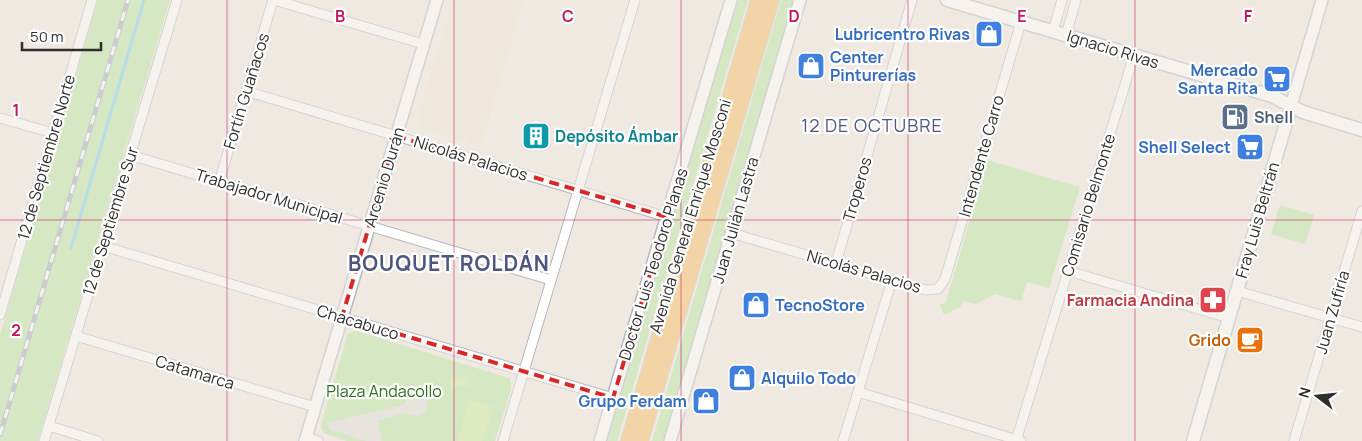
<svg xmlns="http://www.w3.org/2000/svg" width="1362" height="441" font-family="Manrope,sans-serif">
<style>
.education{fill:#f0e6d1}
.green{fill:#b6e59e}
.pitch{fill:#c9ec9a}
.plaza{fill:#dfdcd8}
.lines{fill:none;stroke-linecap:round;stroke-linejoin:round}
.stream{stroke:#75cff0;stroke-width:3}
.minor-casing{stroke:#b4b7c1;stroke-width:11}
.tertiary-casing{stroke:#b4b7c1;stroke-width:14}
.secondary-casing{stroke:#b4b7c1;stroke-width:15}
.trunk-casing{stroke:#c9c9c9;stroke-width:16}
.minor{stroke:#fff;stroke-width:9}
.tertiary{stroke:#fff;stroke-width:11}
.secondary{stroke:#fff;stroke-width:12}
.trunk{stroke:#f8ba60;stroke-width:14}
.rail-casing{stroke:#a3a6b8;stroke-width:5}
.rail{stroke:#fff;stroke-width:3;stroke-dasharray:9;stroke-linecap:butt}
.marked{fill:none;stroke:#d62828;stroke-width:4;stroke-dasharray:10 6;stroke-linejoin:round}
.grid{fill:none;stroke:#c2185b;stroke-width:1;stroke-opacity:0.55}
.labels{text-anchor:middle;stroke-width:4.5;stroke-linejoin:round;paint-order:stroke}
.shop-label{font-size:16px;font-weight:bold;fill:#366cbe;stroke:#fff;text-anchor:end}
.street-label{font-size:16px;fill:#2e2e2e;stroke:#fff}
.service-label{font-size:16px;font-weight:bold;fill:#4e5e75;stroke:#fff;text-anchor:start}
.culture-label{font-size:16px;font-weight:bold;fill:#0d838f;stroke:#fff;text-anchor:start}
.health-label{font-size:16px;font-weight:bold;fill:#be3a42;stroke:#fff;text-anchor:end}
.food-label{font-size:16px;font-weight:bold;fill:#c56008;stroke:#fff;text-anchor:end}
.park-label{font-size:16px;fill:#2c6e1b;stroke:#fff}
.neighbourhood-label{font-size:18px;letter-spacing:1px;fill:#4d5680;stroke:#fff}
.district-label{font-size:21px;font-weight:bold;letter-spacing:1px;fill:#4d5680;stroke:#fff}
.grid-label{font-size:16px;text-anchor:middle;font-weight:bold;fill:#c2185b;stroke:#fff;stroke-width:4.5;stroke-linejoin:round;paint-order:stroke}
</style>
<rect width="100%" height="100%" fill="#efe9e1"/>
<path class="education" d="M453,0H524L481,147L423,129L417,119Z"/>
<path class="green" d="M98,0H170L38,441H0V335Z
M738,0H748L617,441H606Z
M781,0H795L665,441H652Z
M987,160L1080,187L1049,288L1027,282L1021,301L995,294L976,304L962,301L961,306L944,315L940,305L946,302Z
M1280,205L1314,215L1305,244L1271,234Z
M354,331L360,332L509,378L511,382V389L495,441H347L324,433L321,427L322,421L346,340L348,334Z"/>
<path class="pitch" d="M467,375L469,385L451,389L449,380Z
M469,400L493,407L483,441H457Z"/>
<path class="plaza" d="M413,393L423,395L427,402V409L423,414L418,416L410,415L407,412L377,421L382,441H366L331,430L326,423L404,405L407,397Z"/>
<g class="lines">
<path class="stream" d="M71,248L144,0"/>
<defs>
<path id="minor" d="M274,0L423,44
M1053,31L1062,0
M1066,35L1076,0
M246,91L667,217
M0,118L53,133
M130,155L551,280
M219,182L273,0
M731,233L926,290L938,289L945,279L1021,22
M103,246L613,398
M836,263L912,0
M1068,271L1229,318
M1237,291L1362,327
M0,315L92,0
M76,336L315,407
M858,392L1021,441
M49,426L98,441
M306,437L318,441
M44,441L177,0
M503,441L635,0
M843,441L892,280
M1016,441L1134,55
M1294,441L1362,211"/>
<path id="tertiary" d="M1291,106L1322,0
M305,441L437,0
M600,441L731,0
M670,441L800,0"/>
<path id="secondary" d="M947,0L1272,96L1303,112L1362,130
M1193,441L1291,106"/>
<path id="trunk" d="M628,441L758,0
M641,441L772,0"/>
</defs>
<use href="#minor" class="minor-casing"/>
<use href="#tertiary" class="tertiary-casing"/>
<use href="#secondary" class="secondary-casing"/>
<use href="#trunk" class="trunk-casing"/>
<use href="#minor" class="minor"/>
<use href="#tertiary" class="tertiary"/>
<use href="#secondary" class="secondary"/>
<use href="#trunk" class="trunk"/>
<defs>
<path id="rail" d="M0,435L128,0"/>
</defs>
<use href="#rail" class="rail-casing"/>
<use href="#rail" class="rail"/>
</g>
<path d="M0 0H1362V441H0ZM396,136L667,217L613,398L342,317Z" fill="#efe9e1" fill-opacity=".55" fill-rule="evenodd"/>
<path class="marked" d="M396,136L667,217L613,398L342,317Z"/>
<path class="grid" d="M227,0V441M454,0V441M681,0V441M908,0V441M1135,0V441M0,220H1362"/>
<defs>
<symbol id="shop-square" viewBox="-11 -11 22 22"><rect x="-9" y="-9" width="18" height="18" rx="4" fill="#3f7fe0" stroke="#fff"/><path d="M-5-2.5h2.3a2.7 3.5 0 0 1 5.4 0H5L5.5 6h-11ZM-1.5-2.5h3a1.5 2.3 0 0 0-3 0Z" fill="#fff"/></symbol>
<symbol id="supermarket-square" viewBox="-11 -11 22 22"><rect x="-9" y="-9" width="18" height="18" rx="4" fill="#3f7fe0" stroke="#fff"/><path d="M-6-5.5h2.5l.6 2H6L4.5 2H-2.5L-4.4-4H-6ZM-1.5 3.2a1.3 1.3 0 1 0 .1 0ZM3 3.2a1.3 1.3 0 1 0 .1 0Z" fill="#fff"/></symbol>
<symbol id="fuel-square" viewBox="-11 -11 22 22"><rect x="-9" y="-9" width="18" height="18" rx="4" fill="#5c6f8a" stroke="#fff"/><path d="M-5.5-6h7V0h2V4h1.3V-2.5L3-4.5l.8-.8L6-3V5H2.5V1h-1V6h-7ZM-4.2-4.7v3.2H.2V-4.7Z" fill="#fff"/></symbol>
<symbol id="building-square" viewBox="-11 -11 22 22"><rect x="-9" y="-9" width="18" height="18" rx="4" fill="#0f9aa8" stroke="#fff"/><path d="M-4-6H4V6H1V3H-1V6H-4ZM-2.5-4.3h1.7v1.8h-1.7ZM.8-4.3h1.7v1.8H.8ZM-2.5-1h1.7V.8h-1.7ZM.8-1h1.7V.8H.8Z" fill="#fff"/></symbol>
<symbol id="pharmacy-square" viewBox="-11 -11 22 22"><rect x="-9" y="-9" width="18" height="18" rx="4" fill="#e0444e" stroke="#fff"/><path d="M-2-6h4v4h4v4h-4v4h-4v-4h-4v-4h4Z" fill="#fff"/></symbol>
<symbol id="cafe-square" viewBox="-11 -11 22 22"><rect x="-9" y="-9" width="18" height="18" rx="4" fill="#e8710a" stroke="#fff"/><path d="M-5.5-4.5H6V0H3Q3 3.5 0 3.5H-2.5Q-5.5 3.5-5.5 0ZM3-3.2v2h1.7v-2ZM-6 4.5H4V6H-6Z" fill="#fff"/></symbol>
</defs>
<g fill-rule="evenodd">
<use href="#shop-square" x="973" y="18" width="32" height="32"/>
<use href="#shop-square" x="795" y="50" width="32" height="32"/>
<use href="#supermarket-square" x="1261" y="63" width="32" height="32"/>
<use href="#fuel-square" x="1219" y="101" width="32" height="32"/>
<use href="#building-square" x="520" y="120" width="32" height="32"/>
<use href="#supermarket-square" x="1234" y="131" width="32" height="32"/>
<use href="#pharmacy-square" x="1197" y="284" width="32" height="32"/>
<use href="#shop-square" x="740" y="289" width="32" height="32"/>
<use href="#cafe-square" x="1234" y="324" width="32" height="32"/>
<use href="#shop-square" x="726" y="362" width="32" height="32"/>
<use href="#shop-square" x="690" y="385" width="32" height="32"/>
</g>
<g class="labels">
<g class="shop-label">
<text x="970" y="40">Lubricentro Rivas</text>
<text x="830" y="63" text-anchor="start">Center<tspan x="830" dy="18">Pinturerías</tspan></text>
<text x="1258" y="76">Mercado<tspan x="1258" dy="18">Santa Rita</tspan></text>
<text x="1231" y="153">Shell Select</text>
<text x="775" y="311" text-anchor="start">TecnoStore</text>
<text x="761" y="384" text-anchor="start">Alquilo Todo</text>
<text x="687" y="407">Grupo Ferdam</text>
</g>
<g class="street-label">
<text transform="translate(1113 49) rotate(17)" y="6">Ignacio Rivas</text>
<text transform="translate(246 91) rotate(-73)" y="6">Fortín Guañacos</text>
<text transform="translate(981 156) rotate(-74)" y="6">Intendente Carro</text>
<text transform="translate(46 157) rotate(-74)" y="6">12 de Septiembre Norte</text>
<text transform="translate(471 158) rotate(17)" y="6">Nicolás Palacios</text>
<text transform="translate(384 177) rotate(-73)" y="6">Arcenio Durán</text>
<text transform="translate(857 189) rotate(-74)" y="6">Troperos</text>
<text transform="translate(269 196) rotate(17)" y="6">Trabajador Municipal</text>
<text transform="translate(1088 205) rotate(-73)" y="6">Comisario Belmonte</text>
<text transform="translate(690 216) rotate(-73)" y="6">Avenida General Enrique Mosconi</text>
<text transform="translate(735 220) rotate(-74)" y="6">Juan Julián Lastra</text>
<text transform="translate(1257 220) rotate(-74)" y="6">Fray Luis Beltrán</text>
<text transform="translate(110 221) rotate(-73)" y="6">12 de Septiembre Sur</text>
<text transform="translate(653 264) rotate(-73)" y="6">Doctor Luis Teodoro Planas</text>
<text transform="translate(864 271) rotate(16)" y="6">Nicolás Palacios</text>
<text transform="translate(1332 312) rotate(-74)" y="6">Juan Zufiría</text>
<text transform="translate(358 322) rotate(17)" y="6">Chacabuco</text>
<text transform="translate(195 372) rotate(17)" y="6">Catamarca</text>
</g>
<g class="service-label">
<text x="1254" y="123">Shell</text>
</g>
<g class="culture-label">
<text x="555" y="142">Depósito Ámbar</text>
</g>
<g class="health-label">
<text x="1194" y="306">Farmacia Andina</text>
</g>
<g class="food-label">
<text x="1231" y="346">Grido</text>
</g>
<g class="park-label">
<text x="384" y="397">Plaza Andacollo</text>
</g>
<g class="neighbourhood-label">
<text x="872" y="132">12 DE OCTUBRE</text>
</g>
<g class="district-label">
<text x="449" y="271">BOUQUET ROLDÁN</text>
</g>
</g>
<g class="grid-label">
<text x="340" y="22">B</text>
<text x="568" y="22">C</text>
<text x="794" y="22">D</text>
<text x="1022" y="22">E</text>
<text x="1248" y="22">F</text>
<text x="16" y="116">1</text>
<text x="16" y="336">2</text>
</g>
<g transform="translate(1317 396) rotate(286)" stroke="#ffffff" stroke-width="4" paint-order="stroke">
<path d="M0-4L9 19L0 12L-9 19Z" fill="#2e2e2e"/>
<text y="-8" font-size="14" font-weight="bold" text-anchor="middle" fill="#2e2e2e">N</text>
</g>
<path d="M22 42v8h79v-8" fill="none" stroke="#2e2e2e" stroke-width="2.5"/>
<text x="30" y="42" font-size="15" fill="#2e2e2e" stroke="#ffffff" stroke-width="4" paint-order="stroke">50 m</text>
</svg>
